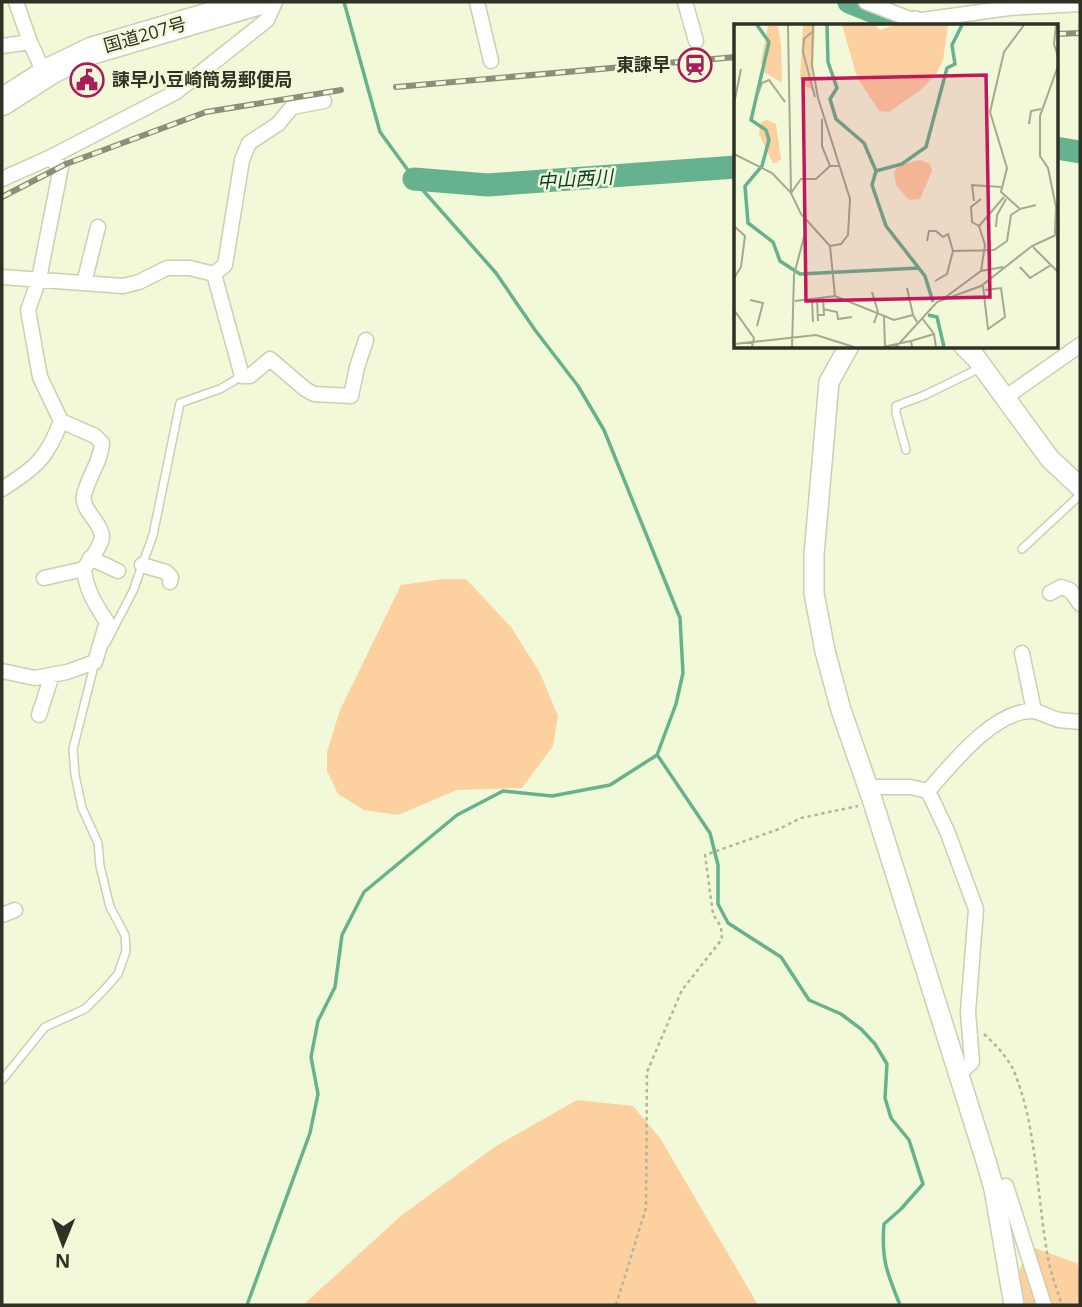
<svg xmlns="http://www.w3.org/2000/svg" width="1082" height="1307" font-family="'Open Sans','Noto Sans JP',sans-serif">
<style>
.green{fill:#fcd09f}
.lines{fill:none;stroke-linecap:round;stroke-linejoin:round}
.stream{stroke:#67b28e;stroke-width:3.5}
.river{stroke:#67b28e;stroke-width:23}
.lane-casing{stroke:#cad0b1;stroke-width:10}
.street-casing{stroke:#cad0b1;stroke-width:17}
.secondary-casing{stroke:#cad0b1;stroke-width:22}
.highway-casing{stroke:#cad0b1;stroke-width:29}
.path{stroke:#b0b69b;stroke-width:2.5;stroke-dasharray:3.5 3.5;stroke-linecap:butt}
.lane{stroke:#fff;stroke-width:7}
.street{stroke:#fff;stroke-width:14}
.secondary{stroke:#fff;stroke-width:19}
.highway{stroke:#fff;stroke-width:26}
.rail-casing{stroke:#8a8f79;stroke-width:6}
.rail{stroke:#f2f9d8;stroke-width:3.5;stroke-dasharray:10;stroke-linecap:butt}
.labels{text-anchor:middle;stroke-width:5;stroke-linejoin:round;paint-order:stroke}
.street-label{font-size:18px;fill:#2e3124;stroke:#f2f9d8}
.poi-label{font-size:18px;font-weight:bold;fill:#2e3124;stroke:#f2f9d8;text-anchor:end}
.water-label{font-size:19px;font-style:italic;fill:#00422b;stroke:#f2f9d8}
.inset-river{fill:none;stroke:#67b28e;stroke-width:3.5}
.inset-road{fill:none;stroke:#a4a990;stroke-width:2}
.view{fill:#c2185b;fill-opacity:0.15;stroke:#c2185b;stroke-width:3.5}
.inset-edge{fill:none;stroke:#2e3124;stroke-width:3.5}
</style>
<rect width="100%" height="100%" fill="#f2f9d8"/>
<path class="green" d="M443,579H466L511,627L540,673L558,716L553,746L522,788L457,790L398,815L364,810L338,794L327,771V752L340,710L401,585Z
M577,1100L633,1106L660,1138L758,1305H303L402,1215L496,1146Z
M1029,1246L1077,1263L1080,1272V1305H1013L1012,1290Z"/>
<g class="lines">
<path class="stream" d="M658,756L710,833L718,865V904L728,923L781,957L809,1000L841,1014L861,1029L875,1044L887,1064L885,1098L891,1118L909,1140L923,1184L901,1209L884,1224C881,1259 887,1273 900,1305
M247,1305L310,1133L318,1094L311,1057L318,1021L335,987L342,935L364,892L457,815L503,791L552,796L610,785L657,755L676,704L683,673L680,618L604,430L578,386L535,330L496,273L421,188L380,132L344,2"/>
<path class="river" d="M849,2L889,18
M1056,148L1080,152
M414,179L488,185L736,167"/>
<defs>
<path id="lane" d="M906,450L896,413V406L925,395L982,367
M1022,549L1080,495
M106,643L133,591L153,535L180,403L220,389L242,376
M2,1080L45,1027L85,1009L103,991L118,974L126,951L125,935L110,907L100,866L98,843L82,808L75,775L73,749L95,662"/>
<path id="street" d="M16,2L30,42L45,75
M477,2L491,61
M685,2L696,41
M866,2L915,21L1009,8L1080,4
M2,46L30,42
M2,179L49,158L176,92L267,20L275,2
M214,274L225,265L242,160L249,143L278,124L292,107L324,101
M2,277L123,286L139,282L167,268H190L214,274L242,376H250L270,359L305,389L314,394L351,396L357,367L366,340
M84,283L98,227
M1006,397L1080,345
M2,489C35,468 47,459 61,421L40,377L28,310L39,279L61,167L49,158
M90,558L118,571
M142,565L166,572L171,577L170,582
M44,578L84,569C89,560 103,545 102,535C100,521 81,510 84,495C88,477 101,462 102,443L95,436L61,421
M1050,593L1061,587L1070,590L1080,604
M1022,653L1034,711
M2,671L35,678L67,672L95,662L107,622C95,604 86,590 84,569
M39,715L52,675
M868,787H910L928,791L947,831L976,909L968,1012L972,1062L960,1073
M928,791C952,764 994,710 1033,711C1042,712 1050,718 1059,720C1066,721 1073,721 1080,722
M2,915L15,910
M994,1189L1006,1186L1044,1305"/>
<path id="secondary" d="M915,21V26
M849,346L829,382L814,555V593L825,651L841,710L873,802L986,1161L994,1189L1014,1305
M964,346L976,358L1050,459L1080,487"/>
<path id="highway" d="M2,102L52,70L91,51L257,2"/>
</defs>
<use href="#lane" class="lane-casing"/>
<use href="#street" class="street-casing"/>
<use href="#secondary" class="secondary-casing"/>
<use href="#highway" class="highway-casing"/>
<path class="path" d="M984,1034C995,1044 1005,1055 1012,1067C1037,1122 1037,1199 1048,1258C1051,1274 1057,1290 1062,1305
M616,1305L646,1208L647,1072L682,990L722,939L721,927L713,914L705,855L779,829L801,818L858,806"/>
<use href="#lane" class="lane"/>
<use href="#street" class="street"/>
<use href="#secondary" class="secondary"/>
<use href="#highway" class="highway"/>
<defs>
<path id="rail" d="M1056,34L1080,33
M396,87L736,57
M2,197L66,164L206,112L341,90"/>
</defs>
<use href="#rail" class="rail-casing"/>
<use href="#rail" class="rail"/>
</g>
<defs>
<symbol id="station-ring" viewBox="-11 -11 22 22"><circle r="9.5" fill="#f2f9d8" stroke="#aa1d5b" stroke-width="1.5"/><path d="M-3-6H3Q5-6 5-4V2Q5 4 3 4L4.5 6H3L1.5 4h-3L-3 6H-4.5L-3 4Q-5 4-5 2V-4Q-5-6-3-6ZM-3.5-4v3h7v-3ZM-3.5 1v1.5H-2V1ZM2 1v1.5H3.5V1Z" fill="#aa1d5b"/></symbol>
<symbol id="civic-ring" viewBox="-11 -11 22 22"><circle r="9.5" fill="#f2f9d8" stroke="#aa1d5b" stroke-width="1.5"/><path d="M-.6-6.5H3V-4.5H.6V-3L4-1V1h2V6H-6V1h2V-1L-.6-3ZM-1.2 2.5V6h2.4V2.5Z" fill="#aa1d5b"/></symbol>
</defs>
<g fill-rule="evenodd">
<use href="#station-ring" x="676" y="46" width="38" height="38"/>
<use href="#civic-ring" x="68" y="61" width="38" height="38"/>
</g>
<g class="labels">
<g class="street-label">
<text transform="translate(145 35) rotate(-16)" y="6">国道207号</text>
</g>
<g class="poi-label">
<text x="670" y="71">東諫早</text>
<text x="112" y="86" text-anchor="start">諫早小豆崎簡易郵便局</text>
</g>
<g class="water-label">
<text transform="translate(575 179) rotate(-4)" y="7">中山西川</text>
</g>
</g>
<g transform="translate(734 24)">
<rect width="324" height="324" fill="#f2f9d8"/>
<path d="M44,1L47,21L48,59L30,48L27,38L34,2ZM69,1H81L78,65L70,62L66,54ZM108,1H141L146,6L160,1H214L209,36L201,52L184,68L155,88L145,87L123,53ZM33,96L42,100L47,135L43,139H39L25,110L27,98ZM186,136L196,140L198,147L186,175L175,176L162,161L160,148L165,141Z" fill="#fcd09f"/>
<path class="inset-river" d="M23,1L35,18L17,96L32,106L35,116L28,142L11,162L14,199L39,218L46,237L66,250L185,244M93,1L94,38L103,64L96,75L102,95L130,119L142,147M199,278L191,252L152,202L138,161L142,147L168,140L192,123L213,44L221,40L218,21L228,1M194,291L203,293L210,323"/>
<path class="inset-road" d="M54,1L57,169L67,190L96,222L101,272M79,1L78,41L84,74L116,175L114,211L107,220L96,222M290,1L270,28L256,88L273,144L267,168L286,185L302,181M322,1L320,20L324,33M78,8L70,15L69,28L81,73M24,70L28,59L35,56L51,78M0,80L7,45M88,95V122L96,142H106M295,100L297,87L307,85M0,130L38,149L57,169L67,155H82L96,142M240,177L238,161L267,163M0,202L11,212L7,243L0,254M245,202L238,198L237,183L247,175M262,203L263,191L272,175M321,210L322,183L314,144L306,132V92L324,42M193,217L195,207H202L209,213L214,210L219,227L260,226L273,217L277,191L286,185M299,223L324,248M286,243L296,254L317,241M247,247L251,221L245,202L270,173M201,257L213,250L219,227M249,262L254,305L271,293L267,264L251,266M173,264L179,291M138,268L144,288L140,299M78,275L79,298M83,275L84,297M209,275L247,247L269,243M16,276L29,279L23,302M61,277L101,272L160,296L179,291L183,298M89,285L103,288L104,295L118,293M0,286L20,314L18,323M84,291H90L89,274M150,293L151,323M188,294L200,310L202,323M177,317L200,310M0,320L82,311L120,323M58,323L60,251L71,209L70,193M149,323L177,317L178,323M162,323L203,278L247,262L298,222L324,210"/>
<path class="view" d="M252,51L256,273L72,277L69,55Z"/>
<rect width="324" height="324" class="inset-edge"/>
</g>
<rect width="1082" height="1307" fill="none" stroke="#2e3124" stroke-width="7"/>
<g transform="translate(63 1244) rotate(181)" stroke="#f2f9d8" stroke-width="5" paint-order="stroke">
<path d="M0-5L12 26L0 18L-12 26Z" fill="#2e3124"/>
<text y="-10" font-size="19" font-weight="bold" text-anchor="middle" fill="#2e3124">N</text>
</g>
</svg>
